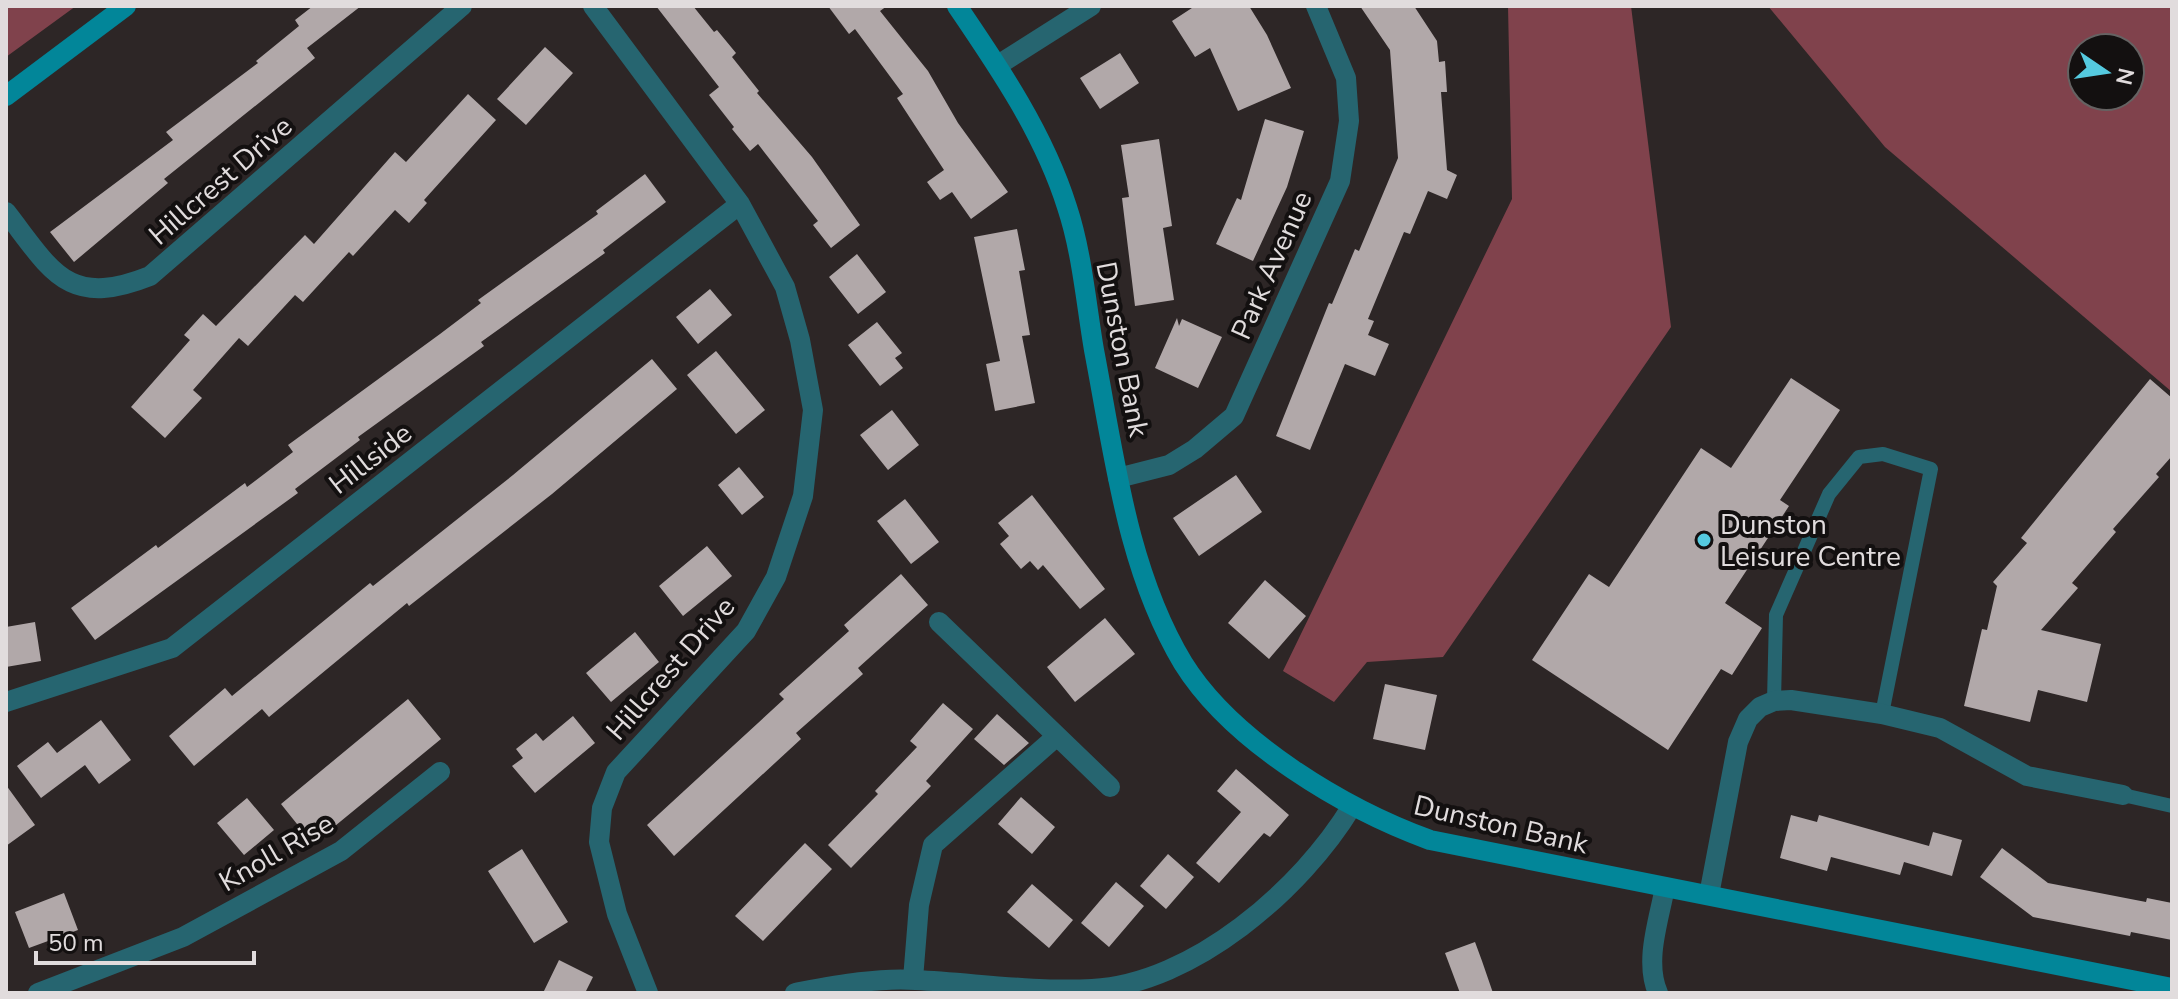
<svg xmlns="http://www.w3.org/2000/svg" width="2178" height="999" font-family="'Nunito Sans',sans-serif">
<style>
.forest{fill:#80424c;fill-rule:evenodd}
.building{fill:#b1a8a9}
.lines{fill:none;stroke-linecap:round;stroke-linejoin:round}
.lane{stroke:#266570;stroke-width:14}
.street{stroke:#266570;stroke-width:20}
.secondary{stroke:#028699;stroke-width:20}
.poi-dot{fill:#55cadf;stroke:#131010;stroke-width:3}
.labels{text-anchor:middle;stroke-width:8;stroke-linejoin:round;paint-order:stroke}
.street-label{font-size:28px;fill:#e1dcdd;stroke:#131010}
.poi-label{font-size:28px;fill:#e1dcdd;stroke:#131010;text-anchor:start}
</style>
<rect width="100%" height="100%" fill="#2d2626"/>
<path class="forest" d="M6,6H76L6,57Z
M1508,6H1631L1671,327L1443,657L1367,662L1334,702L1283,671L1512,199Z
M1768,6H2172V392L1885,147ZM2082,48H2130V96H2082Z"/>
<path class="building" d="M313,6H361L307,48L315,58L164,179L168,183L74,262L50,232L173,140L166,132L258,63L256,61L299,26L295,20Z
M656,6H693L714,32L717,30L736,53L732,57L759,91L757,93L812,157L860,225L831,248L813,225L818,221L758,144L750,151L732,129L734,127L709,95L719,87Z
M828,6H887L880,11L928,71L958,123L1008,192L971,219L952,192L940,200L927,182L944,170L897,98L903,94L855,29L849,34Z
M1195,6H1249L1267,35L1291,88L1238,111L1210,48L1195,57L1172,21Z
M1360,6H1414L1437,41L1439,62L1445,61L1447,92H1441L1447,170L1457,175L1447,199L1428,191L1410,234L1404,232L1368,319L1374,321L1368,335L1389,344L1375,376L1345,364L1310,450L1276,436L1329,303L1332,304L1355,249L1359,251L1398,158L1390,50Z
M545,47L573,73L526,125L497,99Z
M1120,53L1139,83L1100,109L1080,78Z
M468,94L496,120L424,200L427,203L409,223L395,210L353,256L349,252L303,302L295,295L248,346L239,338L193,390L202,398L165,438L131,407L190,340L184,335L203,314L216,326L305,235L314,244L395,152L406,162Z
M1265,119L1304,131L1287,187L1253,261L1216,244L1237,198L1241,200Z
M1159,139L1172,226L1163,228L1174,300L1135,306L1122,198L1129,197L1121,145Z
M645,174L666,202L603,250L605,253L481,342L484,346L358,437L360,440L295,489L298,493L95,640L71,608L156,545L158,548L245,483L247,487L293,452L288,445L440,334L481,303L478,300L598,214L596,211Z
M1017,229L1025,270L1019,271L1030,335L1022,336L1035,403L995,411L986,364L1000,361L974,237Z
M857,254L886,292L858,314L829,277Z
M710,289L732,315L698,344L676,317Z
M1177,318L1179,326L1182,319L1222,337L1198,388L1155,368Z
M877,322L902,353L895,358L903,368L880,386L848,345Z
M716,351L765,410L736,434L687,375Z
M652,359L677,389L552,494L409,606L407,603L269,717L262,709L194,766L169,736L225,688L232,696L370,583L373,586L513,475Z
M1791,378L1840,410L1780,500L1789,506L1725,603L1762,628L1732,675L1721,669L1668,750L1532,660L1589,574L1609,587L1701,448L1731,468Z
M2150,379L2172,398V456L2156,474L2159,477L2113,529L2116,532L2072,583L2078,588L2041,630L2101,644L2087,702L2038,690L2030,722L1964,706L1982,629L1987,630L1997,586L1993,582L2027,543L2021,538Z
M892,410L919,445L888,470L860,435Z
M739,467L764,497L742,515L718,485Z
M1236,475L1262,512L1199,556L1173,518Z
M1032,495L1105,589L1080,609L1043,565L1038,570L1030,561L1021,569L1000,544L1009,536L998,523Z
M905,499L939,542L911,564L877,521Z
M707,546L732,576L683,616L659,586Z
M901,574L928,605L858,668L863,674L796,733L801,739L674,856L647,825L784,699L779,694L849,631L844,625Z
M1265,580L1306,616L1269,659L1228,623Z
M1105,618L1135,654L1075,702L1047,667Z
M35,622L41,661L6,667V627Z
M635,632L659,662L611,702L586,673Z
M1385,684L1437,695L1425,750L1373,739Z
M408,699L441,739L313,844L281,804Z
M943,703L973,729L926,781L931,786L851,868L828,845L878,794L875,791L917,747L910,741Z
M997,714L1029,743L1004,765L974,739Z
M573,716L595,743L535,793L512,766L523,758L516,749L536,733L543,741Z
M101,720L131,760L99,784L85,765L41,798L17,766L48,742L57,753Z
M1236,769L1289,815L1270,837L1264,833L1219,883L1196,863L1241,812L1217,791Z
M6,785L35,825L6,846Z
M1021,797L1055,827L1032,854L998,824Z
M247,798L274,830L244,855L217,823Z
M1791,815L1817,822L1819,815L1929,846L1933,832L1962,840L1952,876L1904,862L1900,875L1831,857L1827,871L1780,858Z
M805,843L832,869L763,941L735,916Z
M2002,848L2048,883L2146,902L2147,898L2172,903V940L2131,932L2130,936L2033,917L1980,877Z
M522,849L568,922L534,943L488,871Z
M1168,854L1194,877L1166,909L1140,886Z
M1116,882L1144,906L1109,947L1081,923Z
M1032,884L1073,920L1049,948L1007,912Z
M64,893L78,930L29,948L15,912Z
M1475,942L1482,961L1493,993H1460L1445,953Z
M559,960L593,977L585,993H543Z"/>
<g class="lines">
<path class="lane" d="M1774,701L1776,615L1829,494L1859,457L1883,454L1931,469L1882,714
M2123,795L2172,806"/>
<path class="street" d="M593,6L740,204L785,287L800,340L813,410L803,496L776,577L746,631L616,772L602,808L599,842L617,914L648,993
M998,65L1091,6
M6,212C52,271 67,309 150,276L462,6
M1118,478L1169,465L1195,449L1234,416L1340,181L1349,121L1346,78L1316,6
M939,622L1110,787
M6,702L172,648L740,204
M1709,895L1738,742L1748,719L1760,707L1774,701L1791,700L1882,714L1940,728L2027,776L2123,795
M913,979L919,905L933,845L1057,736
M38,993L183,937L341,851L440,772
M795,993C833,986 878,977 916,980C975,983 1032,992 1092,989C1193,984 1302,889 1352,806
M1658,993C1644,961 1659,920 1665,887"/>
<path class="secondary" d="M957,6C1000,69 1044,134 1067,207C1082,252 1086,303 1094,350C1114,454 1127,570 1183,663C1232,742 1345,809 1430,840L2172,988
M6,96L126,6"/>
</g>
<circle class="poi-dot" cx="1704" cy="540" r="8"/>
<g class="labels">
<g class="street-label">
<text transform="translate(220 180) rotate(-41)" y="10">Hillcrest Drive</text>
<text transform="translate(1271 265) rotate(-66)" y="10">Park Avenue</text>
<text transform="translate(1123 349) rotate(79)" y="10">Dunston Bank</text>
<text transform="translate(370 458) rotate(-38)" y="10">Hillside</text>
<text transform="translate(670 668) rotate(-49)" y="10">Hillcrest Drive</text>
<text transform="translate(1501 824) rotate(13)" y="10">Dunston Bank</text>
<text transform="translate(276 852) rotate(-30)" y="10">Knoll Rise</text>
</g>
<g class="poi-label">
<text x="1720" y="534">Dunston<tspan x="1720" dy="32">Leisure Centre</tspan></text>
</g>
</g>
<rect width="2178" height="999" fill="none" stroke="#e1dcdd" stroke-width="16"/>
<g transform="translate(2106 72) rotate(103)"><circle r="38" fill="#131010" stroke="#656262" stroke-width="2"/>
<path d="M0-6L14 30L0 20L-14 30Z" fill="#55cadf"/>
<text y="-12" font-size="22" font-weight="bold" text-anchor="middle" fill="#e1dcdd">N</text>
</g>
<path d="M36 951v12h218v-12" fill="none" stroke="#e1dcdd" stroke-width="4"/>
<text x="48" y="951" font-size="24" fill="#e1dcdd" stroke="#131010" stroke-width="6" paint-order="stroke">50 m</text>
</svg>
